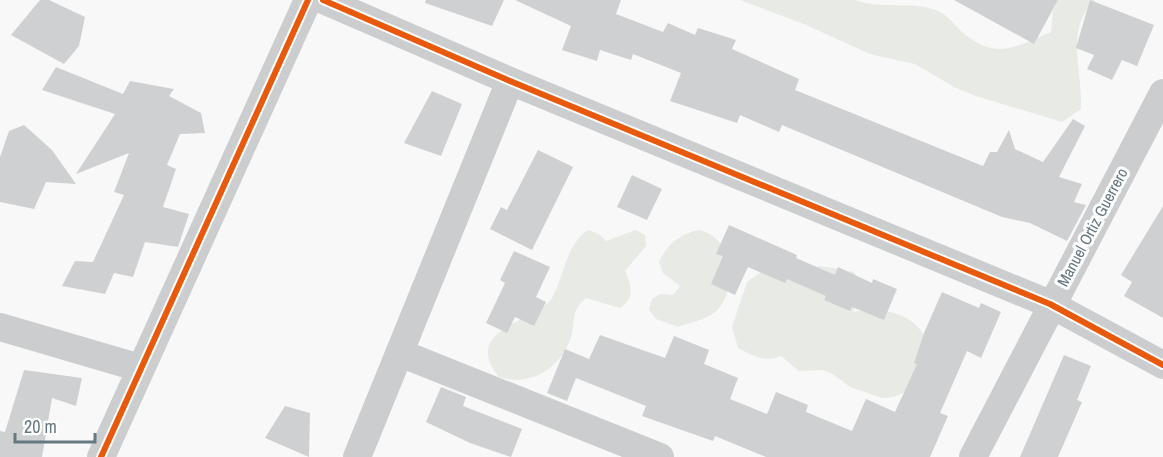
<svg xmlns="http://www.w3.org/2000/svg" width="1163" height="457" font-family="'Archivo Narrow',sans-serif">
<style>
.green{fill:#e8eae5}
.building{fill:#cfd0d1}
.lines{fill:none;stroke-linecap:round;stroke-linejoin:round}
.minor{stroke:#cbcdce;stroke-width:28}
.cycleway-casing{stroke:#fff;stroke-width:10}
.cycleway{stroke:#e8590c;stroke-width:6}
.labels{text-anchor:middle;stroke-width:6;stroke-linejoin:round;paint-order:stroke}
.street-label{font-size:16px;fill:#667981;stroke:#fff}
</style>
<rect width="100%" height="100%" fill="#f8f8f8"/>
<path class="green" d="M740,0H855C881,10 912,0 938,11C946,14 955,25 962,32C995,61 1016,47 1051,32L1053,11L1058,0H1095C1064,29 1083,72 1081,109L1062,122L976,96L954,87L915,64L870,54L806,25Z
M588,230L599,234L606,241L636,230L645,235L646,246L625,271C632,287 635,298 620,308L586,298C568,314 577,322 570,340C558,370 529,387 499,377C459,328 539,321 552,298C565,275 565,246 588,230Z
M699,230C731,236 738,283 720,307C711,319 691,322 678,327L656,319L649,310L652,299L661,294L673,295L680,286L663,273L659,262C666,245 681,233 699,230Z
M821,266L854,272C862,284 860,299 853,312C882,308 912,311 927,340L915,387L894,397L882,398L850,387L833,374L822,370L799,371L781,356C764,363 754,356 738,348L732,327L747,282L764,270L797,277L801,286C804,273 808,269 821,266Z"/>
<path class="building" d="M40,0H49L85,17L79,46L64,64L11,35Z
M426,0H504L492,26L425,3Z
M515,0H621L616,14L663,32L668,23L695,35L698,28L736,40L732,49L799,79L795,90L983,166L990,152H997L1009,130L1015,149L1043,162L1073,119L1085,126L1059,177L1082,184L1074,202L1086,205L1067,241L1030,223L1002,217L782,125L779,132L740,115L737,123L670,101L681,73L633,54L631,60L600,50L597,61L562,50L571,26Z
M954,0H1058L1034,44Z
M1090,0L1154,25L1137,66L1122,60L1112,80L1087,69L1094,55L1076,48Z
M56,67L123,94L130,81L174,89L169,96L201,113L205,133L180,134L167,165L176,169L163,207L189,214L178,247L145,242L133,277L114,273L105,294L62,286L75,261L93,262L124,195L114,192L129,153L76,174L115,114L42,90Z
M432,91L462,104L441,156L404,143Z
M24,125L52,150L76,184L46,182L34,209L0,202V157L9,131Z
M538,150L573,167L532,250L490,229L501,207L507,210Z
M632,175L662,189L647,220L617,207Z
M1163,206V318L1124,296L1132,282L1121,275Z
M729,225L797,255L796,258L835,275L838,267L872,283L873,279L897,289L884,320L852,307L850,311L824,300L826,296L787,279L785,283L748,267L735,295L711,284L723,256L716,254Z
M514,251L550,267L536,297L546,302L534,326L515,317L507,333L486,323L505,283L500,280Z
M942,292L979,308L981,303L1001,312L981,358L967,351L940,413L948,416L930,457H766L715,436L713,441L642,416L646,406L576,378L567,401L547,393L565,349L589,359L600,335L665,358L674,336L709,350L704,364L738,378L730,399L767,414L776,392L808,405L806,412L852,431L866,399L895,412L917,364L914,363L924,333Z
M1064,355L1091,366L1077,400L1082,402L1058,457H1020Z
M24,370L82,378L76,406L52,398L42,457H0V431L5,432Z
M441,387L466,397L463,406L522,429L511,457L470,443L426,422Z
M285,406L310,413L309,457L265,438Z"/>
<g class="lines">
<path class="minor" d="M323,0L510,81L1050,304L1163,365
M0,327L140,368
M400,353L660,457
M101,457L308,0
M357,457L510,81
M973,457L1163,93"/>
<defs>
<path id="cycleway" d="M323,0L510,81L1050,304L1163,365
M101,457L308,0"/>
</defs>
<use href="#cycleway" class="cycleway-casing"/>
<use href="#cycleway" class="cycleway"/>
</g>
<g class="labels">
<g class="street-label">
<text transform="translate(1092 227) rotate(-62)" y="6">Manuel Ortiz Guerrero</text>
</g>
</g>
<path d="M15 433v9h80v-9" fill="none" stroke="#667981" stroke-width="3"/>
<text x="24" y="433" font-size="18" fill="#667981" stroke="#ffffff" stroke-width="4.5" paint-order="stroke">20 m</text>
</svg>
